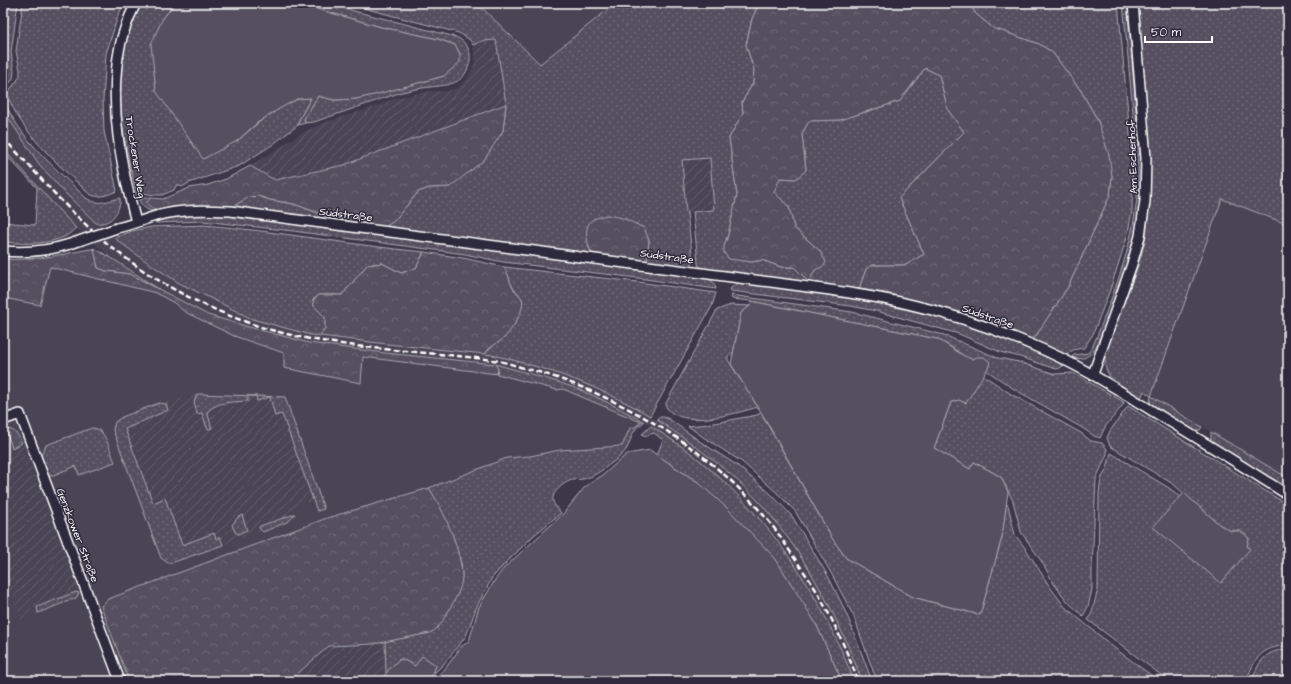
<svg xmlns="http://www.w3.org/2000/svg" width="1291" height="684" font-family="'Architects Daughter',sans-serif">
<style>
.built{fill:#494455}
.industrial{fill:url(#industrial-furrows)}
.grass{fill:url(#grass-dots);stroke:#aaa8b0}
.forest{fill:url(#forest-crowns);stroke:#aaa8b0}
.garden{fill:#555060;stroke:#aaa8b0}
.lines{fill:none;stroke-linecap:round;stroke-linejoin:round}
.street-casing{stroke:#fff;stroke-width:12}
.street{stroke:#2f2a3d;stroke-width:9}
.rail{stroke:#fff;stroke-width:2.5;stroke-dasharray:6 3;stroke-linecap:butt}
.street-bridge-casing{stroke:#fff;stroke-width:12;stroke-linecap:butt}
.street-bridge{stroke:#2f2a3d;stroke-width:9}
.labels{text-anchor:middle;stroke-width:3;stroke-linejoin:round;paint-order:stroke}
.street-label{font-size:11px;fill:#fff;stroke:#2f2a3d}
</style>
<defs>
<pattern id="industrial-furrows" width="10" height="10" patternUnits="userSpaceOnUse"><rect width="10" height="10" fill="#494455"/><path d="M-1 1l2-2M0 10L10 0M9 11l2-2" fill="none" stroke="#64606e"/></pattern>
<pattern id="grass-dots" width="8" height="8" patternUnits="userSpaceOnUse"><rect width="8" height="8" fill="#555060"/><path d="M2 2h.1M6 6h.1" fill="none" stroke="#6e6a78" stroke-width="1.8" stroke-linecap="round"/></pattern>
<pattern id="forest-crowns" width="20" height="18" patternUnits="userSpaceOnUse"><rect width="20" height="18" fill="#555060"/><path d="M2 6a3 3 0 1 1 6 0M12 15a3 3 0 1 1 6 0" fill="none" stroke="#6e6a78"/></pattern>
</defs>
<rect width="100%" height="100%" fill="#3c3749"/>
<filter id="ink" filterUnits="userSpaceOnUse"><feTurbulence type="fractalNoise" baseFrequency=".025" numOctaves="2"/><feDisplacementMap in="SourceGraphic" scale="8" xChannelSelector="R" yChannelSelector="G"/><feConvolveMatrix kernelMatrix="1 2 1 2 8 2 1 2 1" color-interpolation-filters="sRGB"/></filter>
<g filter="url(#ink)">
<path class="built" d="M477,3H616L540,64Z
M3,114L6,115L39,164L66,194L96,223L114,238L147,262L179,283L252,319L311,335L387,344L498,356L543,368L582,382L629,404L657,420L709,456L756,499L772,516L793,545L826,598L840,625L862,681H854L833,629L818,602L785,549L764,522L732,488L651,426L625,411L578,389L540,376L495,364L385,353L309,343L208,315L159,289L128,270L108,255L76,228L3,149Z
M1222,198L1288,225V478L1151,396Z
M49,267L156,293L174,303L185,312L234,336L285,353L284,367L361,383L363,357L497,374L557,390L563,389L641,422L640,424L630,429L622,446L560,450L530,456L507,458L429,488L327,518L101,606L129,681H3V298L40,305Z"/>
<path class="industrial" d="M496,40L506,104L344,165L275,180L250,166L302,133L323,123L374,107L395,98L430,91H448L458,88L467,79L474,65L475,58L473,45L482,41Z
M710,158L714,211L686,213L682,160Z
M197,394L285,397L321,498L302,504L289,521L171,563H168L161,558L113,430V426L115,422L122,417L159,403Z
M3,429H8L17,433L22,443L79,593L76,598L21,620L3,573Z
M385,641L386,673L383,681H289L329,646L374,644Z"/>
<path class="grass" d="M3,3H18L11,52L14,71L13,78L9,84L4,88L3,86Z
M23,3H124L118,16L106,54L103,100L104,131L117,191C107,195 99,199 89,194C61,166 19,132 7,93L17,81L20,75V70L16,51Z
M141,3H175L162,20L237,141C252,128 279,104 299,99C303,98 307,98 311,98L299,120L298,125L272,145L239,166L189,183L182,187L177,184L174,190L162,195H155L143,193L137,195C125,147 113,95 125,46C128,31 135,17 141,3Z
M314,3H318L324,8L328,3H332L354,11L456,37C466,42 471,49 470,60C466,84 450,85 430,87C421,88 411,90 402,92L314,122L305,123L304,119L318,96L334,100L356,99L444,76L460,54L455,45L438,39L381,27L317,9Z
M344,3H477L540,64L616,3H759L752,19L746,45L754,70L753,83L742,102L743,113L729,138L737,195L728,235L724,246L752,262L762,260L781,267H794L809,282L815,269L824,266L820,251L794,228L789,207L774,192L779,178L796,179L806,170L802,134L809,120H840L900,101L925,68L939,75L948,110L964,132L899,198L924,254L906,265H873L866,269L859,289L707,270L699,266L698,263L693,212L714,210L710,158L682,160L686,212L687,213L693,261L692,264L688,267L647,261L649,240L588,246L592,254L385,227L394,221L418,192L429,188L450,187L503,131L506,104L496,40L482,41L473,45L470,40L459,33Z
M969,3H1118L1133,168L1132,211L1127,237L1111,287L1093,334L1084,348C1077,349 1072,349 1067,355L1033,340L1068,287L1110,195L1112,176L1098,121L1081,91L1052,52L1039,44L993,28L976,14Z
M1123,3H1127L1141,172C1142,194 1140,217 1135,239C1127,275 1111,310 1097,345C1092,355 1083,362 1072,357L1074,355L1088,353L1092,348L1097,336C1119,279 1139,230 1138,168Z
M1137,3H1288V221L1284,223L1222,199L1151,396L1202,427L1200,430L1195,432L1150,403L1151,396L1144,391L1141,398C1128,390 1107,382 1105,364C1104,349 1112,332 1118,318C1128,291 1141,264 1146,235C1153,191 1150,147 1146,102C1143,69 1140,36 1137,3Z
M3,98C19,139 56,168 86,198C98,206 106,201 120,198C121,211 110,226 96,223L66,194L39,164L3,110Z
M3,149C28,175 51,202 76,228C73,230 70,234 66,236C48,245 23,244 3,242V222L35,225L37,188L3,152Z
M258,196L270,200L294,204L337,220L232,207L249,197Z
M145,198H151L147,202L156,211C147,211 143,208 139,200Z
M197,214L230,215L708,278L714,283L716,289L638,278L503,262L465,254L293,231L203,221L156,223L154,222L177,216Z
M204,225C277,231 350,245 424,252L416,268L401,273L382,263L367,265L342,295H319L313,300L314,306L325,317V328L320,336L311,335L252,319L214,300L179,283L147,262L114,238L132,231L151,227Z
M93,248C116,259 137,276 159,289L130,274L106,271L98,268Z
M504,267L638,282L716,293L712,306L658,402L650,416C611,393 570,376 527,364C513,360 500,356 485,354L489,348L504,338L515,324L522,307L519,294C509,287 510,276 504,267Z
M741,283C851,297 964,312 1064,365L1060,368L1056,369L1020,357L1000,352L959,334L876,311L851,306L731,291L730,289L736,284Z
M731,295L852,312L944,335L998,358L1019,362L1055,374L1073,373L1124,402L1123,405L1105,427L1100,438L1094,436L1084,429L1014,389L986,370L988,368L965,357L950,346L937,339L751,301L732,299Z
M731,305L750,306L741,313L733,354L728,356V360L758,407C737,413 681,430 666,407V403L717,310Z
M495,364C523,372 551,379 578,389C600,398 623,410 644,422C641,425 637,426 635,430C631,435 630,444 626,450C620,458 610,464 602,470C597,474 589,478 583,479C580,480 577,479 573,480C566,481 558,488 554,494C550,503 557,507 561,513L533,536L502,567L492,578L477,606L466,636L443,665L433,674L436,665L415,666L402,659L398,660L386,673L385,641L430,633L462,577L461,563L454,539L434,496L429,488L507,458L530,456L560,450L622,446L630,428L635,427L641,422L563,389L557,390L497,374L498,369Z
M983,375L1011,394L1081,433L1091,441L1102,443L1107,449V454L1096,479L1092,567V589L1088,607L1083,616L1068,602L1054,584L1042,562L1021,532L1013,501L1001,477L974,462L970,469L934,448L951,402L959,400L966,402Z
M197,394L285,397L324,509L317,511L282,414L275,416L270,397L257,401L256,396H248V401C234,402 217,401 207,412L212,428L209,429L207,428L202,413L197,414L194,402Z
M159,403L166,404L168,410L125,429L153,503L165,498L182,545L214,533L216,539L220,537L223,545L171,563H168L161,558L113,430L115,422L122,417Z
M1128,406L1288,505V646C1261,646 1255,659 1246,681H1221L1219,679L1218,681H1169L1088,620L1092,612L1098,589L1099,493L1101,479L1107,468L1111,453L1169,488L1181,497L1154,527L1247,546L1249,539L1240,531H1231L1220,525L1173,484L1110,446L1107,438L1110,431Z
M761,413L832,538L846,558L913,597L980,615L1002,537L1006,503L1008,505L1015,535L1026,549L1050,587L1065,607L1117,650L1159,681H878L873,671L854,617L831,573L795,511L775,491L742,462L703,437L688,426L709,424L757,415Z
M658,417H664L669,419L701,442L738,466L771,494L792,516L828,576L841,602L849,620L872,681H862C840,622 812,567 772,517C741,478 698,447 657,420Z
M651,426C669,438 687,449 703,463C773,521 822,597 854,681H842L815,622L698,482L682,472L657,455L663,440L654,433L645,436L642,434Z
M92,428C106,428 110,452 115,462L79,475L76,466L48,477L41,455L46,445Z
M3,429C14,428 18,434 22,443L12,448L7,433L3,434Z
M1211,432L1288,478V489L1211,442Z
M295,514L289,521L263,532L259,528L260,526Z
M242,515L247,530L238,534L235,532L232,525L238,517Z
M76,592L79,593L76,598L38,613L37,607Z
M1288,650V681H1252C1258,662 1266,649 1288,650Z"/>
<path class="forest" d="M759,3H969L976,14L993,28L1039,44L1052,52L1081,91L1098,121L1109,155L1112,176L1110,195L1068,287L1033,340C990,323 946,307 901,297C887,293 873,291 859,289L866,269L873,265H906L924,254L899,198L964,132L948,110L939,75L925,68L900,101L840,120L809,121L802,134L806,170L796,179L780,178L774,192L789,207L794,228L820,251L826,262L824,266L815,270L809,282L794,267H781L762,260L752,262L729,259L724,253V246L728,235L737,195L729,138L743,113L742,102L753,83L754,70L746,45L752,19Z
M506,104L503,131L484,160L450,187L429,188L418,192L394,221L385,227L337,220L294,204L270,200L258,196L249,197L232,207L198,205L175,207L156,211L148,205L147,202L151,198L163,199L189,188L208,185L226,179L250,166L275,180L344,165Z
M607,215L623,218L644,228L649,240L647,261L592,254C587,244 582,225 594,219C598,217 603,216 607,215Z
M90,249H94L98,268L106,271L130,274L208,315L249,327L309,343L385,353L495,364L498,369L497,374L363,357L361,383L284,368V353L234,336L185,312L174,303L156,293L50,267L40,305L3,298V259C35,261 59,255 90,249Z
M424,252L463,258L504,267C509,274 508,277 511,284C513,291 519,293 522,299C526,309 511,331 504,338C497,344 490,346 485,354L387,344L320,336L325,328V317L314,306L313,300L319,295H342L367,265L382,263L401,273L416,268Z
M429,488C443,508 462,552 462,576C462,589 455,599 449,610C442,621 441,627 430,633L374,644L329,646L289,681H129L101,606L108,599L327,518Z"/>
<path class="garden" d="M175,3H314L317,9L381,27L438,39L455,45L460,54V62L444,76L378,94L356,99L334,100L318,96L304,119L305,123L298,125L299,120L311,98L297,99L279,109L257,123L237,141L203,159L156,91L151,44L162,20Z
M751,301L937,339C949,345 959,355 972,359L977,357H984L990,362L988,368L966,403L959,400L951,402L934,448L970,469L974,462L1001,477L1008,492L1002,537L980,615L913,597L846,558L832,538L764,417L731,364L741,313L750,306Z
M650,450L682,472L698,482L728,509L775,558L815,622L842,681H431L445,669L461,647L469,641L479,607L495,580L504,568L563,514L584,488L592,482L603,475L627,454Z
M1184,493L1220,525L1231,531H1240L1246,535L1249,539L1247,546L1250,549L1221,583L1153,527Z
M422,656L436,665L433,674L425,681H383C384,673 394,662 402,659L415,666Z"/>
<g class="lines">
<defs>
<path id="street" d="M136,3C129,17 123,31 120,46C108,104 121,166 136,222
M117,228C131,225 145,219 159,215C183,209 206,210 230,211L808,287C839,291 870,296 900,302C945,312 988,326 1030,344C1074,362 1114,387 1154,412C1199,439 1244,467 1288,495
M3,251C26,253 48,251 70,244
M1093,374L1132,264L1140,236L1145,201L1146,158L1133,3
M3,420L20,414L120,681"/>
</defs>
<use href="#street" class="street-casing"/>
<use href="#street" class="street"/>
<path class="rail" d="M3,138C30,165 53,194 81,220C128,266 186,301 249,323C326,350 412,349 492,360C503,361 513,365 524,368C552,375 578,385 604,397C666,425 723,466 766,518C778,532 787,547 797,562C806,575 816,588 823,603C837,628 848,654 858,681"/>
<defs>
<path id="street-bridge" d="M70,244L117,228"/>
</defs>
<use href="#street-bridge" class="street-bridge-casing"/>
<use href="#street-bridge" class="street-bridge"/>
</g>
</g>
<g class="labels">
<g class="street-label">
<text transform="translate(136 157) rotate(81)" y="4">Trockener Weg</text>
<text transform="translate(1132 157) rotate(-92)" y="4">Am Eschenhof</text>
<text transform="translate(346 214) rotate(7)" y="4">Südstraße</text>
<text transform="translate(667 256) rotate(8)" y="4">Südstraße</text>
<text transform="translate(988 316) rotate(19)" y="4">Südstraße</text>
<text transform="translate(78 535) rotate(69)" y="4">Genzkower Straße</text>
</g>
</g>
<rect width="1291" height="684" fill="none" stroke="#2f2a3d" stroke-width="16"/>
<rect x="8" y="8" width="1275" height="668" fill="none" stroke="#fff" stroke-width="1.5" filter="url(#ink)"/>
<path d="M1145 36v6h67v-6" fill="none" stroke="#ffffff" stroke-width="2"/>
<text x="1151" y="36" font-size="12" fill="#ffffff" stroke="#2f2a3d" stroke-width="3" paint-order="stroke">50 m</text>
</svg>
